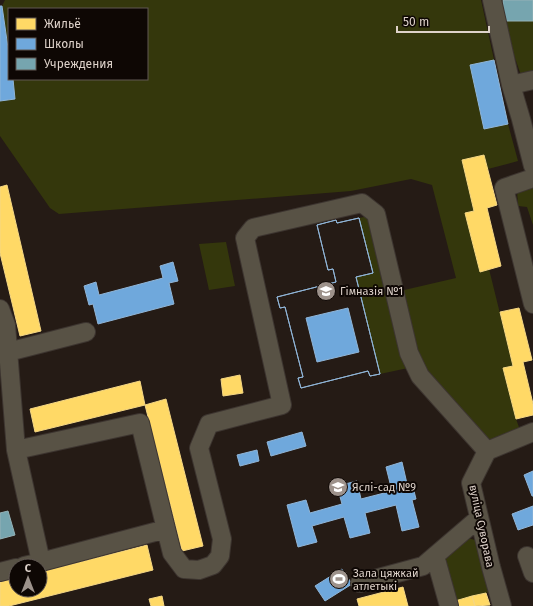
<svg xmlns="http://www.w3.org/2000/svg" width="533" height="606" font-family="'Fira Sans',sans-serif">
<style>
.green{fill:#34370c;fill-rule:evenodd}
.homes{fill:#ffd966;stroke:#f5d784}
.schools{fill:#6fa8dc;stroke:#90b5d7;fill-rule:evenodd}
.public{fill:#76a5af;stroke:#95b2b7}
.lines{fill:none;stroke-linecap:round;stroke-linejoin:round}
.minor-casing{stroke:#3d3530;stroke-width:20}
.minor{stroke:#585245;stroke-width:18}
.labels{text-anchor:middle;stroke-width:4;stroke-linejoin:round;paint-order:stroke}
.poi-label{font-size:11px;fill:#ded2ca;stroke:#0e0704;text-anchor:start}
.street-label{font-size:11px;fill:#ded2ca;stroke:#0e0704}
</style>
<rect width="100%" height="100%" fill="#251b15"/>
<path class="green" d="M5,0H481L508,124L518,161L488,169L484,155L462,160L474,211L465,213L480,271L489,269L513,366L503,368L516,419L520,430L493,440H483L421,367L400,291L456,278L432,185L411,179L351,191L59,214L50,208L0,136V6H2ZM9,9H147V79H9Z
M502,21H533V75L522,78Z
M533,186V225L527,207L518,206L517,190Z
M369,216L408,368L380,374L356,277L373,273L359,218Z
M226,242L235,286L209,290L199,244Z
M467,538L479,541L494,591L455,601L443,560Z"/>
<path class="homes" d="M484,155L497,205L487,208L501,266L480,272L465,213L474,211L462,160Z
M7,185L41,331L20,336L0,253V187Z
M519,308L532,360L523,362L533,404V415L516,419L503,368L513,366L500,312Z
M240,375L243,393L223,396L221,379Z
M140,381L145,405L35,432L30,409Z
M166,399L203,546L182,551L145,405Z
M147,545L153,570L9,606H0V582L16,578V590H40V572Z
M403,587L408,606H359L357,599Z
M486,593L490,605L475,606L472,596Z
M162,596L164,606H151L149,599Z
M472,596L475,606H456L455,601Z"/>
<path class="schools" d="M0,6H2L9,55V79H13L15,99L0,101Z
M494,60L508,124L484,129L470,65Z
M359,218L373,273L356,277L380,374L370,376L368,371L301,388L298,378L303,377L285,307L280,308L277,297L336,282L333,269L328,270L317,225L336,220L337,223ZM348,308L359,352L317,362L306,318Z
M359,218L373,273L356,277L380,374L370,376L368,371L301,388L298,378L303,377L285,307L280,308L277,297L336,282L333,269L328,270L317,225L336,220L337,223Z
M173,262L178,281L169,283L174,304L98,324L93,304L89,305L84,286L96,282L99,295L163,278L160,266Z
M302,432L306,446L271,456L267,442Z
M257,450L259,461L240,466L237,455Z
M402,462L408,488L413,487L416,499L412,500L419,527L402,531L396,505L365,513L370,533L350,538L344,517L312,526L317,542L298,547L287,505L306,500L310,513L342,504L337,486L357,481L361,499L392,491L386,467Z
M533,471V496H532L524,475Z
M533,506V525L518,530L512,514Z
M342,569L352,584L325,601L315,586Z"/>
<path class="public" d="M503,0H533V21H502Z
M8,511L15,535L0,539V513Z"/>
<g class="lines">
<defs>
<path id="minor" d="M492,0L511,85L521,119L533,166
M511,85L533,80
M533,178L504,188L533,304
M0,309L6,325L16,450L41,562L166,529L140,423L16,450
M8,352L86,332
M166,529L172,553L184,569L199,570L213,565L220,556L222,539L199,448L209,424L282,405L245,238L253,228L362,203L376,214L409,353L420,376L487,451
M435,556L449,606
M527,556L533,573
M24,566L41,562
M0,572L16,568
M360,583L423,566L479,518
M502,606L491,567L471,483L487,451L533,432"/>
</defs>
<use href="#minor" class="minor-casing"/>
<use href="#minor" class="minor"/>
</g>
<defs>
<symbol id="school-disc" viewBox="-11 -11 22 22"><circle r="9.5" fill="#9d928b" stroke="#0e0704"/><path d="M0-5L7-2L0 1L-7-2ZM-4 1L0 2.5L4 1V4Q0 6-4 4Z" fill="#fff"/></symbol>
<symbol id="stadium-disc" viewBox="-11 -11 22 22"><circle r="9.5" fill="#9d928b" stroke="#0e0704"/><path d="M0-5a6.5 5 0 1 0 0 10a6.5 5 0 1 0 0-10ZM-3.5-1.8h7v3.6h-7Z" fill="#fff"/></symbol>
</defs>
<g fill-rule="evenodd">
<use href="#school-disc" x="315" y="280" width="22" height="22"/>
<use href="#school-disc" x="327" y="476" width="22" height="22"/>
<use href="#stadium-disc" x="328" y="568" width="22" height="22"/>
</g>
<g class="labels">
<g class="poi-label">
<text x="340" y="295">Гімназія №1</text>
<text x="352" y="491">Яслі-сад №9</text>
<text x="353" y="577">Зала цяжкай<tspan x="353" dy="13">атлетыкі</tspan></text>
</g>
<g class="street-label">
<text transform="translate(482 526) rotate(78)" y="4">вуліца Суворава</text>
</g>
</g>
<rect x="8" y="8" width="140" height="72" fill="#0e0704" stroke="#615853"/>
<rect x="16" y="18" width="20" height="12" fill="#ffd966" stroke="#615853"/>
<text x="44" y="28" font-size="12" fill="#ded2ca">Жильё</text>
<rect x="16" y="38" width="20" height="12" fill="#6fa8dc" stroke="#615853"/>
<text x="44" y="48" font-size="12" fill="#ded2ca">Школы</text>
<rect x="16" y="58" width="20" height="12" fill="#76a5af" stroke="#615853"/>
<text x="44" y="68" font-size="12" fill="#ded2ca">Учреждения</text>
<g transform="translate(28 578)"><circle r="19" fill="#0e0704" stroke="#615853"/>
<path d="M0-3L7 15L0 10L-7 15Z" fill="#9d928b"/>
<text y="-6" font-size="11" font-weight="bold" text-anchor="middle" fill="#ded2ca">С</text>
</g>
<path d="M397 26v6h92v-6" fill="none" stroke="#ded2ca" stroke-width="2"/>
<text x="403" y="26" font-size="12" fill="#ded2ca" stroke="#0e0704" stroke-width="3" paint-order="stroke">50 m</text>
</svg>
